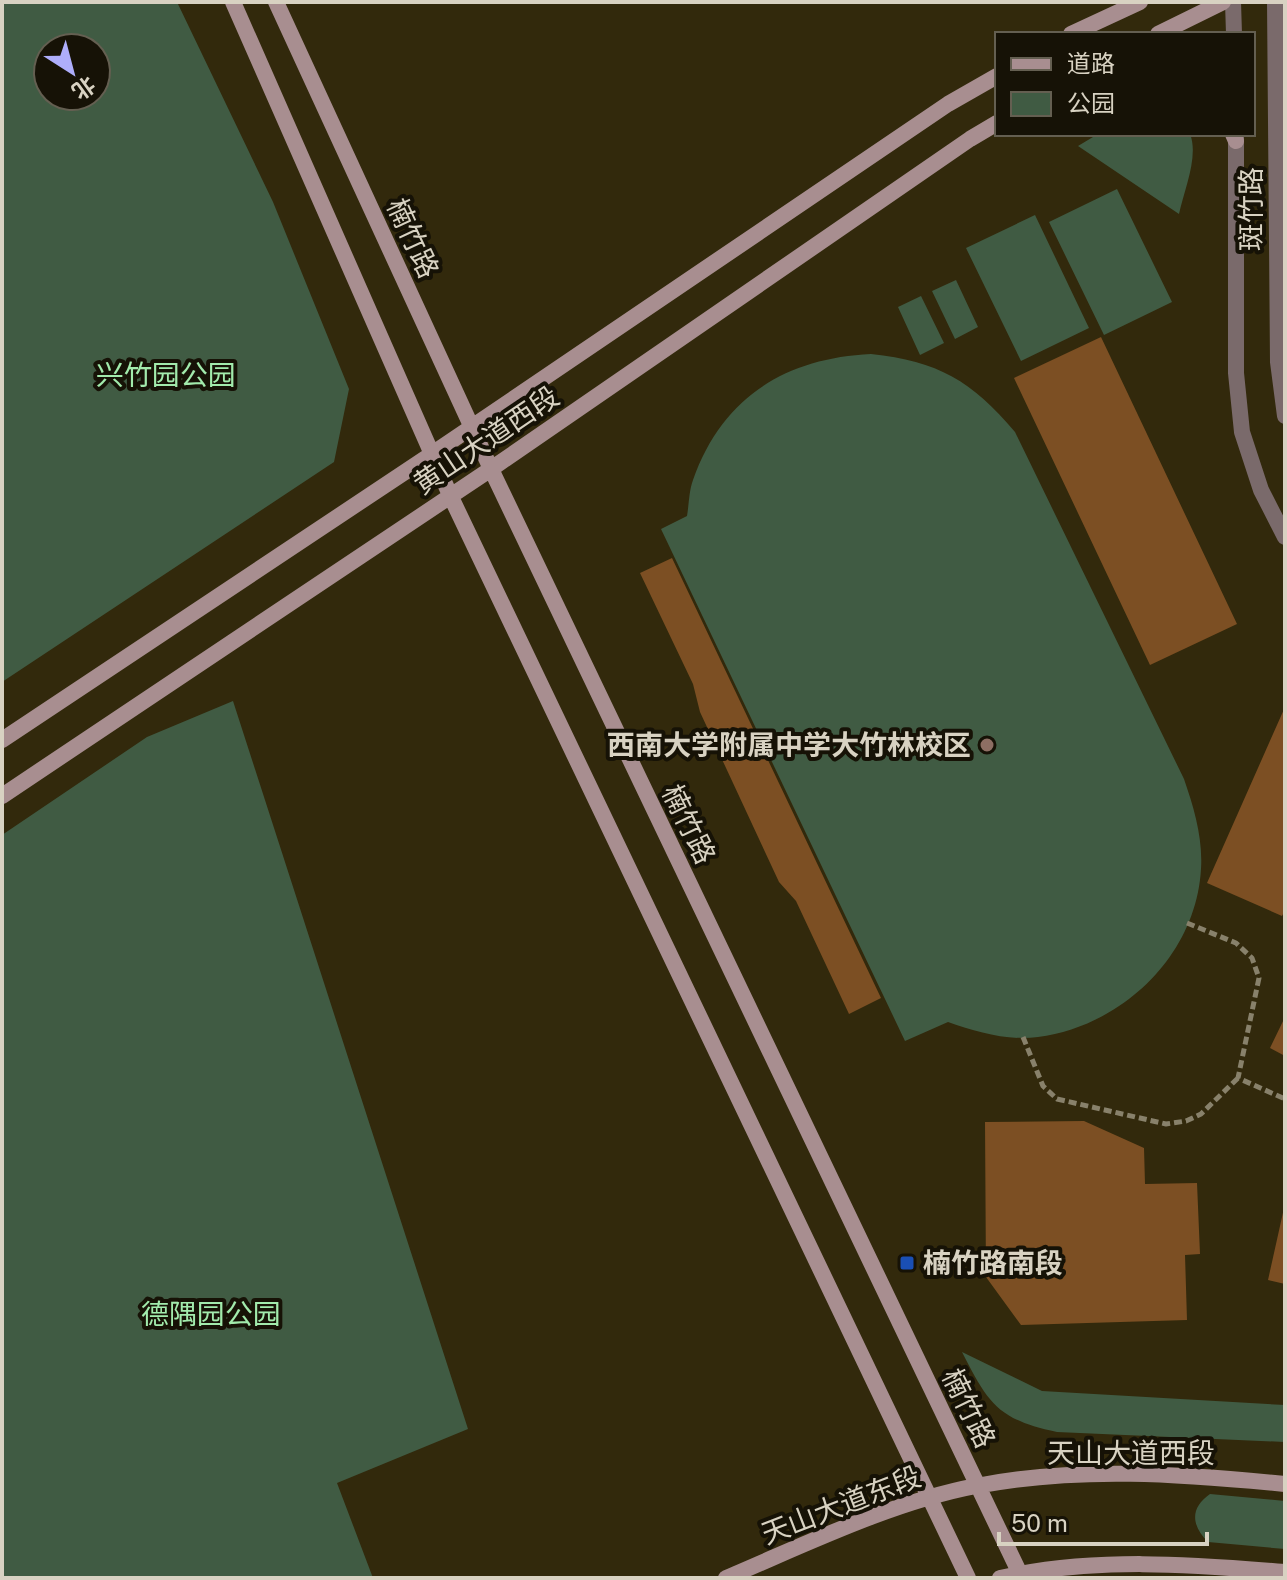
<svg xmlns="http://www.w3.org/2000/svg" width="1287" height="1580" font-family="'Public Sans','Noto Sans SC',sans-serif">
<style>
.green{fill:#405b43;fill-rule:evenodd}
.building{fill:#7c4f23}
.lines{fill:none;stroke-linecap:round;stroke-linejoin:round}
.path{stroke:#88816b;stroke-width:5;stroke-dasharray:8 4;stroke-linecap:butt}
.tertiary{stroke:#7a6a6b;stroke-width:16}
.secondary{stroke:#a88e90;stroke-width:16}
.education-dot{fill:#8d6e63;stroke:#161206;stroke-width:3}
.transit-dot{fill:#1a4fb4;stroke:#161206;stroke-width:3}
.labels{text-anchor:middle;stroke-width:8;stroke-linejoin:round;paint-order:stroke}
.street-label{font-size:28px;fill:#d8d2c2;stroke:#161206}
.park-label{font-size:28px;fill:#a2ebac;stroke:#161206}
.poi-label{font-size:28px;font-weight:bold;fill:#d8d2c2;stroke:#161206;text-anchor:end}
</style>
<rect width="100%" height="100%" fill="#32290c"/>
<path class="green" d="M2,2H177L273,202L349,389L334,462L2,682ZM48,48H96V96H48Z
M1098,134H1190C1199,156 1184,191 1179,214L1078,146Z
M1117,189L1172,302L1104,335L1049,222Z
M1035,215L1089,328L1021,361L966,248Z
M956,280L978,327L955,339L932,291Z
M921,296L944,343L920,355L898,307Z
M871,354C938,361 972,381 1015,432L1184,779C1194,808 1203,838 1201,869C1196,956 1122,1026 1038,1037C1007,1041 977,1032 948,1022L905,1041L661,529L687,516C689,504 689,491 693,480C722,397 786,358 871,354Z
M233,701L468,1429L337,1483L373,1578H2V835L147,737Z
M962,1352L1042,1391L1285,1405V1442L1057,1432C998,1420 988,1403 962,1352Z
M1210,1494L1285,1501V1549L1208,1542C1191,1525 1190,1508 1210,1494Z"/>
<path class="building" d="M1101,337L1237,624L1150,665L1014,378Z
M672,558L881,998L849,1014L796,901L779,882L700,712L693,684L640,573Z
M1285,707V910L1282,916L1207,883Z
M1285,1017V1056L1270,1048Z
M1084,1121L1144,1148L1145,1184L1197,1183L1200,1254L1185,1255L1187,1320L1021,1325L986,1277L985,1122Z
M1284,1208H1285V1284L1268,1280Z"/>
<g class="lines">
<path class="path" d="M1187,923L1236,943L1252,958L1259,978L1238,1078L1285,1099
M1023,1037L1043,1086L1057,1099L1166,1124L1186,1121L1201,1114L1238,1078"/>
<path class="tertiary" d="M1233,2L1234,34
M1275,2L1278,362L1285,416
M1236,134V373L1242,432L1261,490L1285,537"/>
<path class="secondary" d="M233,2L450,495L968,1578
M276,2L491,469L1022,1578
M1071,34L1140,2
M1158,34L1223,2
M1233,134L1236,141
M2,740L432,454L948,104L997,76
M2,796L491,469L970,139L997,123
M726,1578C804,1545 892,1502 976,1486C1078,1466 1183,1474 1285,1484
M1000,1578C1094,1557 1190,1564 1285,1572"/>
</g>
<circle class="education-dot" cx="987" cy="745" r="8"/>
<rect class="transit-dot" x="899" y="1255" width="16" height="16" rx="4"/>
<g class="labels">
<g class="street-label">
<text transform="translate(1251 209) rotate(-90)" y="10">斑竹路</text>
<text transform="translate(413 238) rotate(65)" y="10">楠竹路</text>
<text transform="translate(486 440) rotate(-34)" y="10">黄山大道西段</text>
<text transform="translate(689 824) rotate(64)" y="10">楠竹路</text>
<text transform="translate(969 1408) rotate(64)" y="10">楠竹路</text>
<text x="1131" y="1463">天山大道西段</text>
<text transform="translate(841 1505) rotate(-21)" y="10">天山大道东段</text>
</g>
<g class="park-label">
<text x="166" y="385">兴竹园公园</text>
<text x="211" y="1324">德隅园公园</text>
</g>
<g class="poi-label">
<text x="971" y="755">西南大学附属中学大竹林校区</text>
<text x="923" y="1273" text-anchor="start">楠竹路南段</text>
</g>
</g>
<rect width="1287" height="1580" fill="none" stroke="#d8d2c2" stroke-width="8"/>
<rect x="995" y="32" width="260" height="104" fill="#161206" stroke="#645f51" stroke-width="2"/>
<rect x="1011" y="58" width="40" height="12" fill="#a88e90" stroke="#645f51" stroke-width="2"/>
<text x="1067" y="72" font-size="24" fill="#d8d2c2">道路</text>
<rect x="1011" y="92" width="40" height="24" fill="#405b43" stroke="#645f51" stroke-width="2"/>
<text x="1067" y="112" font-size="24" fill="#d8d2c2">公园</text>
<g transform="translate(72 72) rotate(144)"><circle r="38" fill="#161206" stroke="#645f51" stroke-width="2"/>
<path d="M0-6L14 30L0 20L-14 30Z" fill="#aeaefb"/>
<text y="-12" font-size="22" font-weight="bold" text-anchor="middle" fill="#d8d2c2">北</text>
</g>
<path d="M999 1532v12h208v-12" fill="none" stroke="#d8d2c2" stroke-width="4"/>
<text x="1011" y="1532" font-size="24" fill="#d8d2c2" stroke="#161206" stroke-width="6" paint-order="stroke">50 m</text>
</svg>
